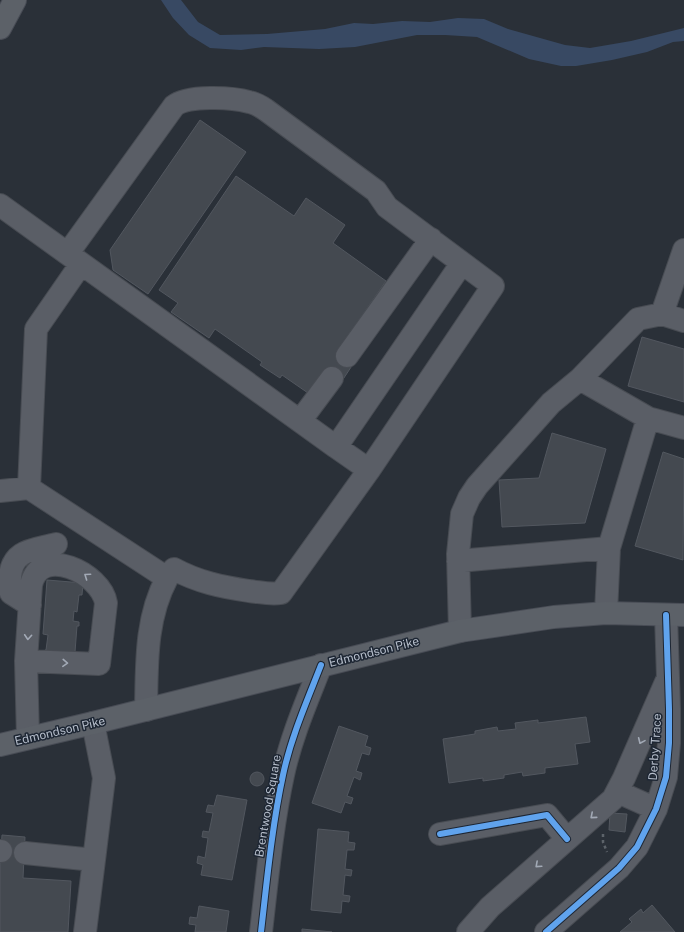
<svg xmlns="http://www.w3.org/2000/svg" width="684" height="932" font-family="'Public Sans',sans-serif">
<style>
.water{fill:#384963}
.building{fill:#444950;stroke:#52575f}
.lines{fill:none;stroke-linecap:round;stroke-linejoin:round}
.minor-casing{stroke:#484c53;stroke-width:24}
.major-casing{stroke:#484c55;stroke-width:24}
.path{stroke:#5d636a;stroke-width:2.5;stroke-dasharray:3 3;stroke-linecap:butt}
.minor{stroke:#5a5e66;stroke-width:22}
.major{stroke:#5c6168;stroke-width:22}
.cycleway-casing{stroke:#1d2633;stroke-width:8}
.cycleway{stroke:#60a3ed;stroke-width:6}
.oneway{stroke:#a2a9b5}
.labels{text-anchor:middle;stroke-width:3;stroke-linejoin:round;paint-order:stroke}
.street-label{font-size:12px;fill:#b4bcc9;stroke:#1d2633}
</style>
<rect width="100%" height="100%" fill="#2a3038"/>
<path class="water" d="M161,0H181L198,22L220,35L267,34L325,29L354,23L373,24L402,21L430,22L458,18L484,19L508,29L565,45L590,48L631,41L684,28V41L673,42L647,52L612,60L576,66H561L529,59L477,37L445,35H417L355,47L319,49L264,47L241,50L210,48L189,35L173,18Z"/>
<path class="building" d="M200,120L246,152L148,294L113,270L110,250Z
M236,176L294,216L306,198L345,225L333,243L386,281L338,350L355,361L340,384L323,372L308,393L282,375L280,378L260,365L262,362L215,329L209,338L171,312L178,303L159,290Z
M642,337L684,349V402L628,386Z
M552,433L606,449L585,523L502,527L499,480L539,478Z
M663,452L684,459L683,560L635,546Z
M47,580L83,583L82,595H79L77,612L74,611L73,621L79,622V626H77L75,652L44,653L45,650H46L48,635L43,634Z
M586,717L590,742L575,744L578,764L545,768V773L523,776L522,772L504,775V778L483,781V778L449,783L443,739L475,734V731L497,727L498,731L516,729L515,723L538,720V723Z
M339,726L368,736L365,746L371,748L369,755L362,753L356,771L362,773L360,780L354,777L347,796L353,798L351,804L345,802L341,813L312,803Z
M250 779a7 7 0 1 1 14 0a7 7 0 1 1-14 0Z
M217,795L247,800L232,880L201,875L203,865L197,863L198,856L205,858L208,838L202,837L203,831L209,832L213,813L206,812L208,805L214,806Z
M610,813L627,814L625,832L609,830Z
M318,829L349,832L348,842L355,843L354,850H347L345,869L352,870L351,876L345,875L343,895L350,896L349,902L342,901L341,913L311,910Z
M2,835L25,837L23,878L71,881L68,932H0V865Z
M652,905L675,932H620L632,922L629,919L641,909L643,913Z
M199,906L229,911L226,932H195L196,925L189,924L190,917L197,918Z
M302,929L332,932H302Z"/>
<g class="lines">
<defs>
<path id="minor" d="M0,205L336,447
M68,253L174,106C187,95 232,97 249,102C255,103 260,106 266,110L376,191L387,207L493,286L369,470L281,593C270,595 260,592 249,591C222,587 198,582 174,569
M81,264L36,329L29,488L167,578C145,619 147,665 146,710
M662,314L684,250
M347,356L431,239
M580,379L648,418L684,428
M300,421L332,378
M369,470L336,447L462,263
M0,491L29,488
M458,561L609,548
M30,605L11,593C9,588 10,582 10,577C12,549 34,550 56,544
M606,613L609,548L648,418
M460,631L458,554L462,514L469,498L477,486L551,403L580,379L638,319L662,314L684,321
M26,661L99,664L106,603C101,573 40,544 31,585L26,661L28,738
M93,723L104,778L94,860
M618,792L656,809
M440,834L547,815L567,839
M0,851H1
M25,853L94,860L85,932
M261,932C267,880 272,826 283,775C291,737 307,701 321,665
M468,932L490,907L613,799L624,778L666,682
M546,932L619,868L637,847L656,809L666,777L669,743V709L666,615"/>
<path id="major" d="M0,28L15,0
M0,745L93,723L460,631L554,617L606,613L684,615"/>
</defs>
<use href="#minor" class="minor-casing"/>
<use href="#major" class="major-casing"/>
<path class="path" d="M603,834V842L607,852"/>
<use href="#minor" class="minor"/>
<use href="#major" class="major"/>
<defs>
<path id="cycleway" d="M440,834L547,815L567,839
M261,932C267,880 272,826 283,775C291,737 307,701 321,665
M546,932L619,868L637,847L656,809L666,777L669,743V709L666,615"/>
</defs>
<use href="#cycleway" class="cycleway-casing"/>
<use href="#cycleway" class="cycleway"/>
</g>
<defs><path id="oneway-chevron" d="M-2-3.5L2.5 0L-2 3.5" fill="none" stroke-width="1.6" stroke-linecap="round" stroke-linejoin="round"/></defs>
<g class="oneway">
<use href="#oneway-chevron" transform="translate(87 576) rotate(-145)"/>
<use href="#oneway-chevron" transform="translate(28 637) rotate(94)"/>
<use href="#oneway-chevron" transform="translate(65 663) rotate(3)"/>
<use href="#oneway-chevron" transform="translate(641 741) rotate(114)"/>
<use href="#oneway-chevron" transform="translate(593 816) rotate(139)"/>
<use href="#oneway-chevron" transform="translate(538 865) rotate(138)"/>
</g>
<g class="labels">
<g class="street-label">
<text transform="translate(374 652) rotate(-14)" y="4">Edmondson Pike</text>
<text transform="translate(60 731) rotate(-13)" y="4">Edmondson Pike</text>
<text transform="translate(655 747) rotate(-86)" y="4">Derby Trace</text>
<text transform="translate(268 806) rotate(-80)" y="4">Brentwood Square</text>
</g>
</g>
</svg>
